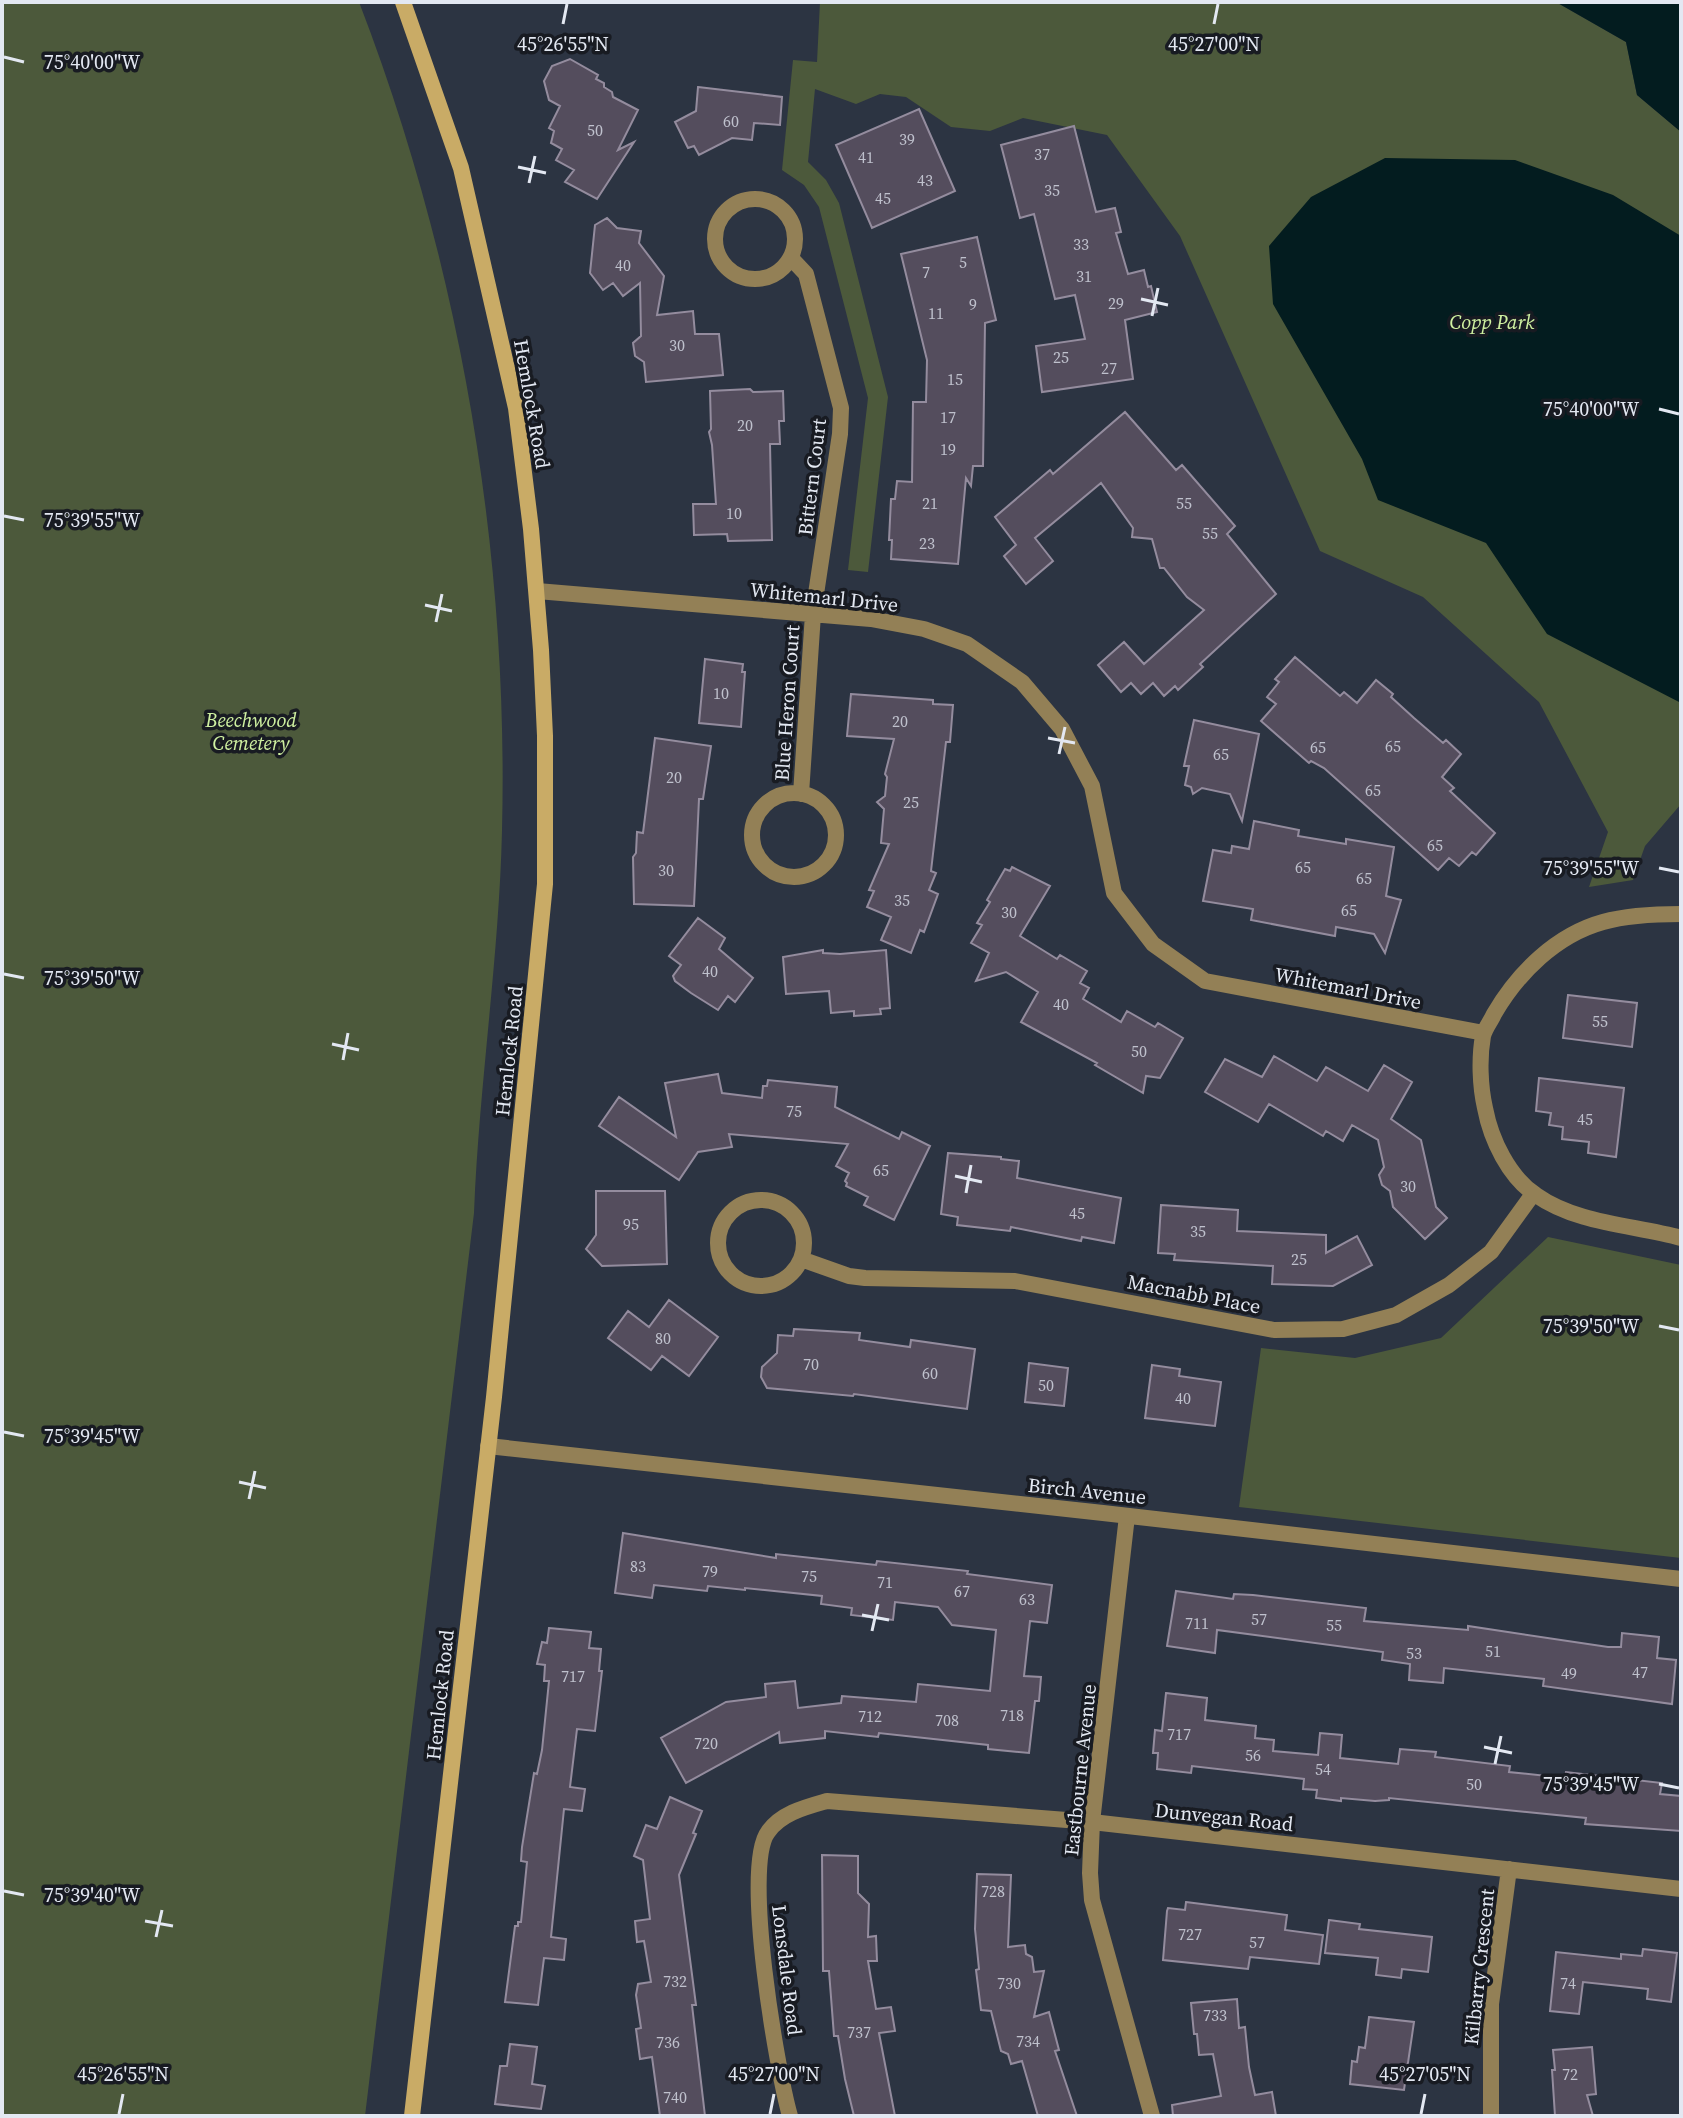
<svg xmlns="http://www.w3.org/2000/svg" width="1683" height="2118" font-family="'Source Serif 4',serif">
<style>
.green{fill:#4c593b}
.water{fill:#031c1f}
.building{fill:#544d5d;stroke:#948c9e;stroke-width:2}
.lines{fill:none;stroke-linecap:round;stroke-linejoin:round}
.minor{stroke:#938056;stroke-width:16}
.tertiary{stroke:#938056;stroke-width:16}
.secondary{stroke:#c9ab66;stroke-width:16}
.ticks{fill:none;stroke:#e3e8f2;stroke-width:3}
.labels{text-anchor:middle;stroke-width:7;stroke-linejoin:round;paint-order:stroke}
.number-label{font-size:16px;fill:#bfc1cd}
.park-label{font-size:20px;font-style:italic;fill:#cff1a1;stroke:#181b22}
.street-label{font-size:20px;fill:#e3e8f2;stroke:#181b22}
.ticks-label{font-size:20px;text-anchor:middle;fill:#e3e8f2;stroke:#181b22;stroke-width:7;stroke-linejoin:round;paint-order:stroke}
</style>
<rect width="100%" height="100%" fill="#2c3442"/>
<path class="green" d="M2,2H359C460,264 509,551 502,831C499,959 479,1085 474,1213L365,2116H2Z
M820,2H1556L1626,42L1637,95L1681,132V804L1645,846L1633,880L1589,887L1608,832L1539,702L1423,597L1320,551L1180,236L1107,135L1023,118L990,131L951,127L906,97L880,94L856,104L815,89L808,162L826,180L839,203L888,397L868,572L848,570L868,398L819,207L804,185L782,170L793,60L817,62Z
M1548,1237L1681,1265V1558L1239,1507L1261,1348L1355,1358L1441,1338Z"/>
<path class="water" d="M1556,2H1681V132L1637,95L1626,42Z
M1385,158L1515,160L1613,195L1681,236V703L1547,634L1486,543L1378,500L1362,459L1273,304L1269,246L1311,197Z"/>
<path class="building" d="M570,59L598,75L596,79L604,83V87L612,92L613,97L638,110L618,150L634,142L597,199L565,182L574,170L556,160L562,149L551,143L554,131L549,128L560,106L549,100L544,81L552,66Z
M698,87L782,97L780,125L754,123L752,140L732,138L699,155L694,146L688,148L675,122L696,111Z
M919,109L955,191L872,228L836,145Z
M1074,126L1096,212L1115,208L1121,232L1116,233L1128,274L1144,270L1148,287L1151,286L1157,312L1125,320L1133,379L1042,392L1036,346L1085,339L1075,295L1055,299L1034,214L1020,218L1001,145Z
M607,218L617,228L641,231L639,243L664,276L657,315L693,311L695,334H719L723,375L646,382L644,362L635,356L633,343L641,336L640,283L623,296L613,283L603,290L590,273L595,225Z
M977,237L996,320L985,323L983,466H973L971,486L966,478L958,564L891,559L892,540H889L891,499H895L897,481L912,482L913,402H926L927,360L901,254Z
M750,389L753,392L783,391L784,421H779L780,444H770L772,540L728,541L727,534L694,535L693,504H716L712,445L709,432L711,429L710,391Z
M1125,412L1176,470L1182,465L1235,526L1227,534L1276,594L1200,664L1203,667L1178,690L1175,686L1164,696L1153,683L1141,694L1131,683L1121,692L1098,665L1124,642L1144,664L1204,610L1187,597L1164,568H1160L1152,539L1132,537L1133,528L1101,483L1035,538L1053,561L1026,584L1004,556L1016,545L995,517L1050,470L1053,474Z
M1295,657L1340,696L1344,692L1357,703L1376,680L1393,694L1391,697L1414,718L1443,743L1446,740L1461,754L1442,777L1454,788L1450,791L1495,833L1476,855L1472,852L1459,866L1449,858L1438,870L1324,768L1311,761L1309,763L1261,721L1276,704L1267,697L1279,682L1275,679Z
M705,659L743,664L742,672H745L741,727L699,723Z
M851,694L933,700V704L953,705L950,742H946L931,871L936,873L929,890L938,894L924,932L920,930L911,953L881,940L891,917L867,907L874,891L869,890L889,844L881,843L884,809L877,802L885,796L887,777L885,774L894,739L847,736Z
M1194,720L1259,734L1242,821L1230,794L1202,788L1193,794L1191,787L1185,785L1189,766H1184Z
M655,738L711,746L703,799H699L694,906L634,904L633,857L636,853L637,832L643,833Z
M1254,821L1299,830L1298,836L1346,844V839L1394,847L1386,896L1401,900L1385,953L1374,934L1336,927L1335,936L1251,920L1253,909L1203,901L1213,850L1231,853L1232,846L1249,849Z
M1012,867L1050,886L1020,936L1057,959L1060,955L1087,971L1080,983L1089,988L1083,999L1121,1022L1127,1011L1155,1027L1158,1023L1183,1038L1160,1078L1146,1076L1143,1093L1095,1065L1097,1063L1021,1022L1038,992L1006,972L976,981L989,953L971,943L982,925L977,923L990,902L987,900L1005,869L1010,871Z
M698,918L725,938L719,949L753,978L735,1002L728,996L718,1010L691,993L675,981L673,976L681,965L669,956Z
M823,950V953L840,954L886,950L890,1008L880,1009L881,1014L854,1016V1011L831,1013L829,991L786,994L783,957Z
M1568,995L1637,1003L1632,1047L1563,1038Z
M1274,1056L1317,1081L1326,1067L1368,1091L1384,1065L1412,1082L1391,1119L1421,1140L1436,1207L1447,1218L1425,1239L1393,1207L1390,1191L1382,1185L1379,1175L1384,1167L1378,1140L1352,1125L1343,1141L1326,1131L1323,1136L1269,1104L1258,1122L1205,1092L1225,1059L1262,1077Z
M718,1074L722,1093L762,1098L763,1086H767L768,1080L837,1087L835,1107L899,1139L902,1132L930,1146L894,1220L864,1205L868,1197L846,1186L847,1183L845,1181L849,1173L836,1166L848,1144L729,1134L732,1147L698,1152L679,1180L599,1126L619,1097L676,1137L665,1083Z
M1539,1078L1624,1088L1616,1157L1588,1153L1589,1142L1562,1139L1563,1127L1549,1125L1551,1113L1536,1111Z
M948,1153L1001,1157V1159L1019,1161L1017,1178L1121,1198L1114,1243L1082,1237L1081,1241L1011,1227L1010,1231L957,1225L958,1217L941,1214Z
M596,1191H665L667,1264L602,1266L586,1249L596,1235Z
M1161,1205L1238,1210L1237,1231L1326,1235V1253L1357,1236L1372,1265L1333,1286L1272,1284L1273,1266L1174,1260L1175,1254L1158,1253Z
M669,1300L718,1337L689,1376L662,1356L651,1370L608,1338L628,1311L649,1327Z
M794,1329L860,1333L859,1340L910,1347L911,1340L975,1349L967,1409L854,1394L853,1396L767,1388L761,1377L762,1367L777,1353L778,1335L793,1336Z
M1029,1363L1068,1368L1064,1406L1025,1402Z
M1152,1365L1180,1369L1179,1376L1221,1382L1215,1426L1145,1418Z
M623,1533L776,1558V1554L876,1565L877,1561L968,1571L967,1574L1052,1585L1047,1623L1030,1621L1024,1676L1041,1677L1039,1701H1035L1029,1753L988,1749V1745L879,1733L878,1737L825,1731V1738L780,1743L779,1732L686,1783L661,1738L726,1702L766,1697L765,1684L795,1681L798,1708L841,1703L842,1696L916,1702L918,1684L990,1691L996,1630L952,1625L938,1607L895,1602L893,1620L851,1615L852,1608L821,1604L822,1596L745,1588V1590L708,1586L707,1591L654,1585L652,1598L615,1593Z
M1176,1591L1233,1599L1234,1594L1253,1595L1366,1608L1364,1621L1468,1630V1626L1608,1647H1621L1622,1633L1659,1637L1657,1658L1676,1660L1672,1704L1543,1686L1544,1679L1444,1668L1443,1683L1409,1680L1410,1664L1382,1660L1383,1652L1217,1630L1215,1653L1167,1646Z
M549,1628L591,1632L589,1648L601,1649L599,1671H602L595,1731L577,1729L570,1787L585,1789L582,1811L564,1809L551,1937L566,1939L564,1960L544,1958L538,2005L505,2002L515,1926H518V1922H521L527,1862L521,1861L522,1847L534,1773L537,1774L542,1750L549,1681H544L545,1665L537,1664L542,1642L547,1643Z
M1166,1693L1207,1698L1205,1720L1256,1726L1255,1738L1274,1740L1273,1751L1318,1755L1320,1733L1342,1735L1340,1758L1398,1764L1400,1749L1436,1752L1435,1757L1510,1766L1509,1772L1565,1778L1566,1772L1662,1783L1660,1794L1681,1796V1831L1585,1824L1586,1818L1389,1798V1800L1375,1801L1341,1798V1801L1316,1798L1317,1790L1303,1789L1304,1779L1192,1766L1191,1773L1157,1769L1158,1753H1153L1155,1730L1162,1731Z
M670,1797L702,1811L693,1833L696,1834L679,1875L696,2005H692L705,2116H660L652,2057L640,2059L636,2029L641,2028L636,1995L638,1984L651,1982L644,1941L637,1942L635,1921L650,1919L643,1860L634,1856L646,1825L657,1829Z
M822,1855L858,1856V1893L869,1904L868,1937L876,1936L877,1961H868L876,2009L891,2007L895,2031L879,2033L895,2116H854L845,2079L838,2036H834L829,1971H823Z
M977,1874L1011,1875L1008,1947L1025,1945L1026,1954L1032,1957L1034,1972L1044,1971L1034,2017L1049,2012L1059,2050L1055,2051L1077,2116H1038L1022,2061L1011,2064L1008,2054L1001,2051L991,2011L981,2010L976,1970L979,1969L975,1929Z
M1186,1902L1287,1915L1285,1930L1323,1935L1319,1964L1250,1957L1248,1969L1163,1960L1167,1911L1168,1908L1185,1910Z
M1329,1920L1360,1924L1359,1929L1432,1937L1428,1972L1402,1969L1401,1978L1376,1975L1378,1958L1325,1953Z
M1643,1949L1677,1953L1671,2002L1647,1999L1648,1989L1583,1982L1579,2014L1550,2011L1556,1952L1621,1959V1954L1642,1956Z
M1237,1999L1239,2028L1245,2027L1249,2067L1255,2095L1272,2092L1276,2116H1173L1172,2105L1221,2096L1213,2054L1199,2055L1197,2034H1194L1191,2003Z
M1369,2017L1414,2022L1404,2090L1350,2084L1352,2061L1357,2062L1359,2047L1365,2048Z
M510,2044L537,2047L532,2084L545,2086L541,2109L495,2104L500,2066H507Z
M1592,2047L1596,2094L1587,2095L1593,2116H1555L1552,2070H1555L1553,2050Z"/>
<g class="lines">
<path class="minor" d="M715 239a40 40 0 1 1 80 0a40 40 0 1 1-80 0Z
M791,258L806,274L841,408L840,434L813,614L801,794
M537,591L871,619L924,629L967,644L1022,682L1062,729L1092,786L1114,893L1153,944L1205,981L1484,1033
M752 835a42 42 0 1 1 84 0a42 42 0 1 1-84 0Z
M1681,914C1655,914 1628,915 1603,922C1556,935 1518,973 1494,1014C1491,1021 1485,1028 1483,1036C1479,1058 1480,1086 1485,1108C1491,1140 1509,1177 1536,1195C1577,1224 1634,1225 1681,1238
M718 1243a43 43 0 1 1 86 0a43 43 0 1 1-86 0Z
M801,1259L849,1276L865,1278L1015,1281L1274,1330L1343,1329L1396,1315L1449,1285L1491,1252L1533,1194
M1127,1516L1092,1822L1090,1873L1092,1900L1152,2116
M790,2116C777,2071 742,1866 768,1832C781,1813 806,1807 827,1801L1092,1822L1681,1889
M1491,2116V2004L1509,1869"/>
<path class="tertiary" d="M488,1446L1103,1513L1681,1579"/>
<path class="secondary" d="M403,2L461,168L516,408L531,529L541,650L545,736V884L494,1397L412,2116"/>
</g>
<path class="ticks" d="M563,24L567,4M1214,24L1218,4M4,57L24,62M518,167L546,173M529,183L535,156M1141,299L1168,305M1152,316L1158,288M1659,409L1679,414M4,516L24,520M425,605L452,611M436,622L442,594M1048,738L1075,743M1059,754L1065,727M1659,868L1679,872M4,974L24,978M332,1044L359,1050M343,1060L348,1033M955,1176L982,1182M966,1193L971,1165M1659,1326L1679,1330M4,1432L24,1436M239,1482L266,1488M249,1499L255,1471M862,1615L889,1620M872,1631L878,1604M1484,1747L1512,1753M1495,1764L1501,1736M1659,1784L1679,1788M4,1891L24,1895M145,1921L173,1926M156,1937L162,1910M119,2114L123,2094M770,2114L774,2094M1421,2114L1425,2094"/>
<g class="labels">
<g class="number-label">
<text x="731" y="127">60</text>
<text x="595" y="136">50</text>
<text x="907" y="145">39</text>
<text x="1042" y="160">37</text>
<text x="866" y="163">41</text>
<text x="925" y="186">43</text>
<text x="1052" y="196">35</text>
<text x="883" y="204">45</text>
<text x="1081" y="250">33</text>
<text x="963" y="268">5</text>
<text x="623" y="271">40</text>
<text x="926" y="278">7</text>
<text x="1084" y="282">31</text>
<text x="1116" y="309">29</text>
<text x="973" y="310">9</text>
<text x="936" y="319">11</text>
<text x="677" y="351">30</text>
<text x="1061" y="363">25</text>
<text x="1109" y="374">27</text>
<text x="955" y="385">15</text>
<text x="948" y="423">17</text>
<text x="745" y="431">20</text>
<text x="948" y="455">19</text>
<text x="930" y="509">21</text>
<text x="1184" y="509">55</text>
<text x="734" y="519">10</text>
<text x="1210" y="539">55</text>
<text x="927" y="549">23</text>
<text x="721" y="699">10</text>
<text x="900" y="727">20</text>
<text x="1393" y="752">65</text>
<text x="1318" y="753">65</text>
<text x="1221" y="760">65</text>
<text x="674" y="783">20</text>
<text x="1373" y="796">65</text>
<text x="911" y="808">25</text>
<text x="1435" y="851">65</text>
<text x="1303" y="873">65</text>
<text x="666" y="876">30</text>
<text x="1364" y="884">65</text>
<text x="902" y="906">35</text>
<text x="1349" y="916">65</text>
<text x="1009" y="918">30</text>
<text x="710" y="977">40</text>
<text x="1061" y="1010">40</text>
<text x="1600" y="1027">55</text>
<text x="1139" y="1057">50</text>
<text x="794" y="1117">75</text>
<text x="1585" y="1125">45</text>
<text x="881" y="1176">65</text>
<text x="1408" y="1192">30</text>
<text x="1077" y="1219">45</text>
<text x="631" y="1230">95</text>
<text x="1198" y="1237">35</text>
<text x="1299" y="1265">25</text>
<text x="663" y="1344">80</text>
<text x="811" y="1370">70</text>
<text x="930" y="1379">60</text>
<text x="1046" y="1391">50</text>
<text x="1183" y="1404">40</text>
<text x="638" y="1572">83</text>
<text x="710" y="1577">79</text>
<text x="809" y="1582">75</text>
<text x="885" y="1588">71</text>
<text x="962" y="1597">67</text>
<text x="1027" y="1605">63</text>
<text x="1259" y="1625">57</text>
<text x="1197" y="1629">711</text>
<text x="1334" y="1631">55</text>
<text x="1493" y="1657">51</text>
<text x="1414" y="1659">53</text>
<text x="1640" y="1678">47</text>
<text x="1569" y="1679">49</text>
<text x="573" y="1682">717</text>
<text x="1012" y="1721">718</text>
<text x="870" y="1722">712</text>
<text x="947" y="1726">708</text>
<text x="1179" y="1740">717</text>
<text x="706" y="1749">720</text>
<text x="1253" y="1761">56</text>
<text x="1323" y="1775">54</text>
<text x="1474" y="1790">50</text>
<text x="993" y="1897">728</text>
<text x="1190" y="1940">727</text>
<text x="1257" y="1948">57</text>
<text x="675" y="1987">732</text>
<text x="1009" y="1989">730</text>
<text x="1568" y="1989">74</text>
<text x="1215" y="2021">733</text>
<text x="859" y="2038">737</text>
<text x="1028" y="2047">734</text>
<text x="668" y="2048">736</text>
<text x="1570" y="2080">72</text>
<text x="675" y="2103">740</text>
</g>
<g class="park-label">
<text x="1492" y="329">Copp Park</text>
<text x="251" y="727">Beechwood<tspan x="251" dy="23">Cemetery</tspan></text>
</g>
<g class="street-label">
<text transform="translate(532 404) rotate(80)" y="7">Hemlock Road</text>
<text transform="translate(812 477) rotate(-83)" y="7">Bittern Court</text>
<text transform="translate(824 597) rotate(6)" y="7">Whitemarl Drive</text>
<text transform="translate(787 703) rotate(-86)" y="7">Blue Heron Court</text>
<text transform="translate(1348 988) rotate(11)" y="7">Whitemarl Drive</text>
<text transform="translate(509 1051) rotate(-84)" y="7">Hemlock Road</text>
<text transform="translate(1194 1294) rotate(11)" y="7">Macnabb Place</text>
<text transform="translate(1087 1491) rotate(6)" y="7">Birch Avenue</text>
<text transform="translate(440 1695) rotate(-84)" y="7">Hemlock Road</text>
<text transform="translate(1080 1770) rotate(-84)" y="7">Eastbourne Avenue</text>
<text transform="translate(1224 1817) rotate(6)" y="7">Dunvegan Road</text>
<text transform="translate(1479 1967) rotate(-84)" y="7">Kilbarry Crescent</text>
<text transform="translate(787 1970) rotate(83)" y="7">Lonsdale Road</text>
</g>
</g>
<g class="ticks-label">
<text x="563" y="51">45°26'55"N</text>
<text x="1214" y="51">45°27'00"N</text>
<text x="92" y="69">75°40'00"W</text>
<text x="1591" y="416">75°40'00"W</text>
<text x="92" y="527">75°39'55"W</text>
<text x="1591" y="875">75°39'55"W</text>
<text x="92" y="985">75°39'50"W</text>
<text x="1591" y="1333">75°39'50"W</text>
<text x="92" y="1443">75°39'45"W</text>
<text x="1591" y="1791">75°39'45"W</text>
<text x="92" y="1902">75°39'40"W</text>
<text x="123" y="2081">45°26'55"N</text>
<text x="774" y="2081">45°27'00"N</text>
<text x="1425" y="2081">45°27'05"N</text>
</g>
<rect width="1683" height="2118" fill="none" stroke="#e3e8f2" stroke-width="8"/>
</svg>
